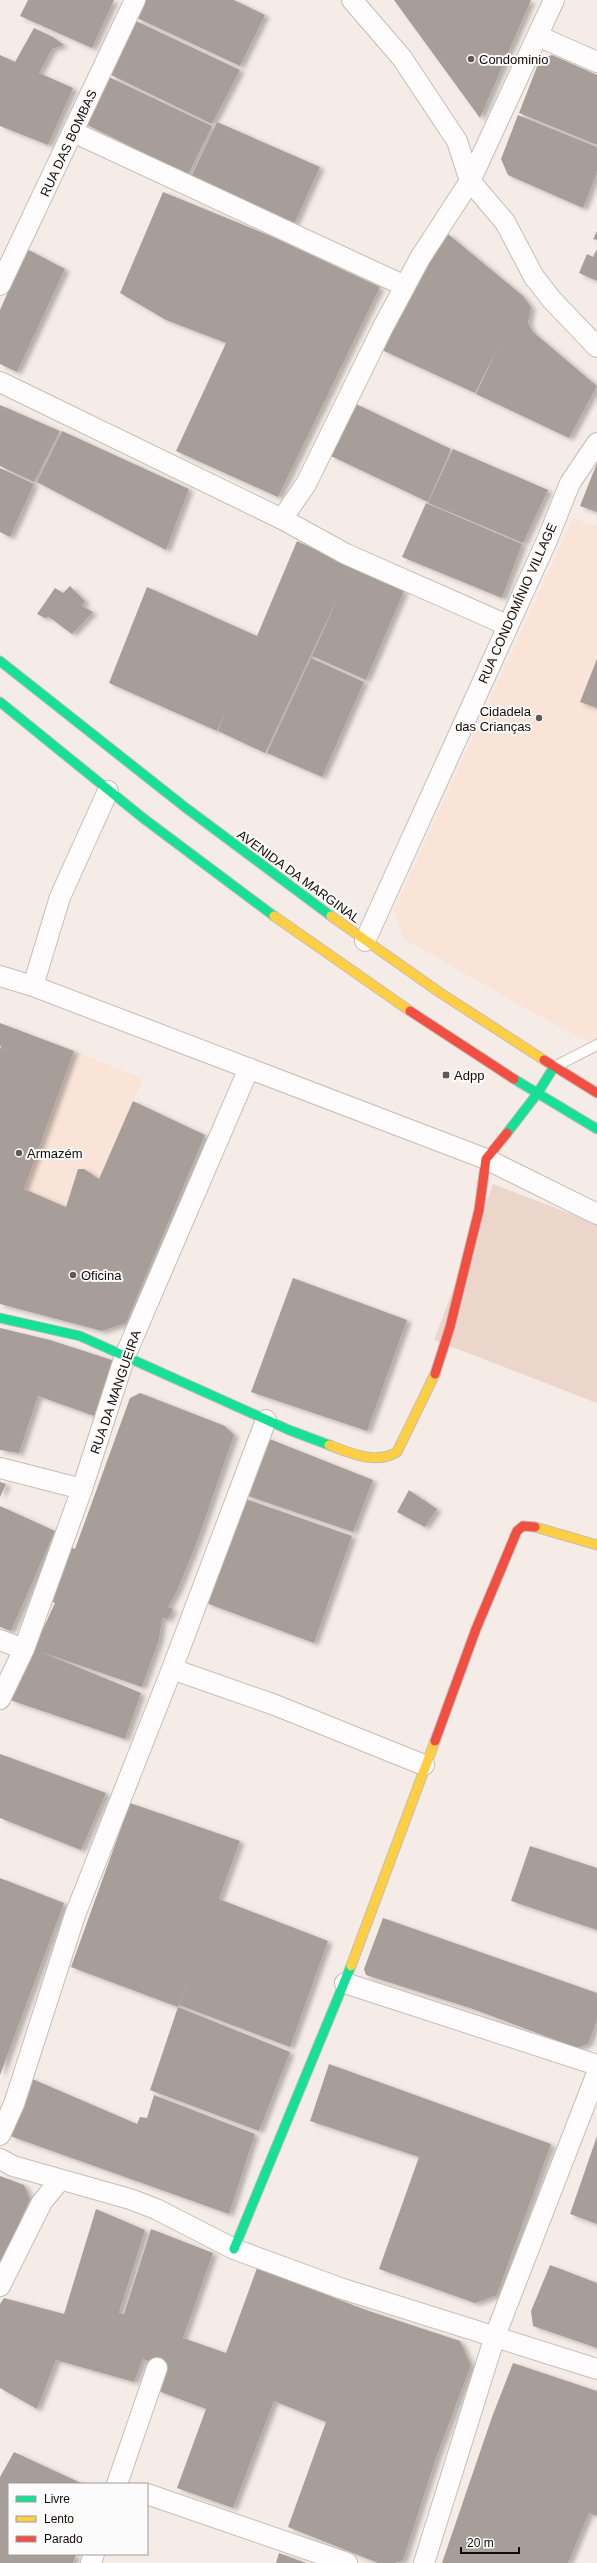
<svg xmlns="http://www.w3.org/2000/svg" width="597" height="2563" font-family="Helvetica,sans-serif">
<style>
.built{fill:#fae3d7}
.green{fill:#ecd5cb}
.building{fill:#a79e9a;filter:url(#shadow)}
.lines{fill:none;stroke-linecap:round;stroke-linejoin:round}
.lane-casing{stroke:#c6bdb9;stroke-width:12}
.street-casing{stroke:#c6bdb9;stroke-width:22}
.fast-casing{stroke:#c6bdb9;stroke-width:11}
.slow-casing{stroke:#c6bdb9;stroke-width:11}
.jam-casing{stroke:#c6bdb9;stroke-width:11}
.lane{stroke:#fefcfc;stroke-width:10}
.street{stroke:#fefcfc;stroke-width:20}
.fast{stroke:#16e098;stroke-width:9}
.slow{stroke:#ffcf43;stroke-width:9}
.jam{stroke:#f24e42;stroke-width:9}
.poi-dot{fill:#625955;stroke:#fbfbfb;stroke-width:1.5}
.labels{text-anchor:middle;stroke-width:4;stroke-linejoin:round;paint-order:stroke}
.poi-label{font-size:13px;fill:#130a06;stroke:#fbfbfb;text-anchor:start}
.street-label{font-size:13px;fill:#130a06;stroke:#fbfbfb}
</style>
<defs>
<filter id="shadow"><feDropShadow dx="4.5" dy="2.5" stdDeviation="2" flood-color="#0004"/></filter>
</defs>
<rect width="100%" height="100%" fill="#f5ece8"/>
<path class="built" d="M573,518L597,527V1046L557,1026L404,939L394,910Z
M74,1051L143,1079L99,1179L78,1169L65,1210L19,1187Z"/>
<path class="green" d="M493,1184L597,1224V1403L434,1340Z"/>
<path class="building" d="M28,0H114L92,48L20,16Z
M146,0H234L265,15L240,66L137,18Z
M394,0H531L480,118Z
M134,20L240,70L212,124L111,75L119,52L126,43Z
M34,28L53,37L64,45L52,49L39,73L73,88L48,145L0,126V55L15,62Z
M552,55L597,75V145L519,113L540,59Z
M109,77L212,126L188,175L85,124Z
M518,115L597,147V172L583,208L508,175L501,159Z
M217,122L320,167L294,224L191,177Z
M163,192L273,237L380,287L278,497L176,451L226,343L166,320L120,293Z
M597,231V240L593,239Z
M448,234L523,296L531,307L528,323L533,332L597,386L569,438L476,394L500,343L475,393L382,350L443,235Z
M27,249L65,269L17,372L0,364V310Z
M597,249V281L579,273L587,254L593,257Z
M356,404L451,449L428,502L331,456Z
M0,405L60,431L34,482L0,466Z
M62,431L189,489L166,550L37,482Z
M453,449L548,490L523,543L428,503Z
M597,463V512L580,506Z
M0,468L34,484L10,537L0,532Z
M426,503L522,544L502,598L402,557Z
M297,541L404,591L366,680L312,656L339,595L265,753L218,731L225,713L217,731L109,683L147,587L257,636Z
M70,586L85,601L82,606L93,612L72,634L49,617L45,618L37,614L55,588L63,593Z
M311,658L364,682L322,777L267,753Z
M597,659V708L580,702Z
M0,1023L74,1051L24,1189L66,1207L78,1169H84L99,1179L133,1101L205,1135L126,1323L102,1331L0,1304V1049L2,1044L0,1047Z
M293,1278L407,1320L367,1431L251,1392Z
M0,1328L50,1340L115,1361L100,1418L38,1396L19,1453L0,1450Z
M140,1393L225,1426L234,1435L198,1539L178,1589L168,1607L173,1609L168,1619L162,1618L159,1640L142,1687L41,1652L141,1693L125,1739L10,1700L55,1603L51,1601L70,1547L75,1549L130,1398Z
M267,1438L373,1480L353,1532L245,1495Z
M0,1482L6,1484L0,1497Z
M409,1490L437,1509L425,1527L397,1512Z
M243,1498L352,1536L314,1643L206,1603Z
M0,1506L55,1531L11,1631L0,1627Z
M0,1754L106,1793L81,1850L0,1818Z
M130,1803L240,1841L219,1899L328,1941L290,2047L179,2005L188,1979L178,2007L71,1967Z
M530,1846L597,1868V1930L511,1901Z
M0,1878L64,1903L0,2075Z
M383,1918L597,1993V2020L588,2044L577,2048L473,2009L366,1975L364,1969Z
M178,2007L290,2052L259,2131L150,2090Z
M329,2064L551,2144L497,2295L475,2303L379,2269L419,2157L310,2121Z
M30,2078L137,2124L140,2117L147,2118L154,2095L255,2134L229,2214L10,2136Z
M597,2136V2224L570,2214Z
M0,2176L24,2185L30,2199L0,2267Z
M96,2209L145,2230L119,2313L124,2314L151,2229L213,2253L183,2338L226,2353L257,2268L366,2310L460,2341L471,2365L436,2458L403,2560L395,2563H378L288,2527L326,2422L274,2401L233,2508L177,2488L206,2409L156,2390L164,2367L143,2359L134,2382L56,2360L37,2409L0,2388V2304L4,2298L64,2314Z
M550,2265L597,2283V2348L533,2326L531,2311Z
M513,2363L597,2391V2516L589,2513L568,2563H442L492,2417Z
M14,2452L83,2484H9V2554H76L73,2563H0V2477Z
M279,2553L306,2563H276Z"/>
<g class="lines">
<defs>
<path id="lane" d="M554,1067L597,1045"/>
<path id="street" d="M352,0L402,58L457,141L470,181L505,222L534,277L552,300L597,347
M538,36L597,62
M73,132L405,286
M0,285L135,0
M0,382L282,519
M507,625L346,554L282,519L306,484L382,329L420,258L470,181L554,0
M365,941L548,538L570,483L597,443
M0,976L33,986L486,1159L597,1214
M33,986L60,897L108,791
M0,1468L82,1489
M0,1640L24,1649
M172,1669L275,1705L424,1765
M0,1699L24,1649L82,1489L125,1356L249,1068
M345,1983L597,2065
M0,2135L14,2104L75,1915L172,1669L266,1420
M0,2159L13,2166L130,2199L156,2209L234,2249L340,2288L597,2369
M0,2286L42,2202L60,2180
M117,2484L157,2368
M147,2494L347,2563
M91,2563L94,2554
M424,2563L495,2336L597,2073"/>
<path id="fast" d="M0,661L186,808L331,916
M0,702L143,818L274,916
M514,1079L597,1129
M507,1133L537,1094L554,1067
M0,1318L80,1336L289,1430L329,1445
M234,2249L351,1966"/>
<path id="slow" d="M274,916L410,1011
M331,916L439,992L544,1060
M329,1445C350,1453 376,1465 397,1452L435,1374
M535,1527L597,1545
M351,1966L435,1741"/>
<path id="jam" d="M410,1011L514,1079
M544,1060L597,1093
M435,1374L450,1327L479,1210L486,1159L507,1133
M435,1741L476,1629L517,1531L523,1526L535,1527"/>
</defs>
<use href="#lane" class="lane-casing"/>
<use href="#street" class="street-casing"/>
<use href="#fast" class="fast-casing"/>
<use href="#slow" class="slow-casing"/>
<use href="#jam" class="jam-casing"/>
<use href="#lane" class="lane"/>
<use href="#street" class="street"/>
<use href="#fast" class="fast"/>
<use href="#slow" class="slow"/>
<use href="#jam" class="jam"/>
</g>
<g class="poi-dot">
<circle cx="471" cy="59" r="4"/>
<circle cx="539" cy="718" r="4"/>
<rect x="442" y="1071" width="8" height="8" rx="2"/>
<circle cx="19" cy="1153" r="4"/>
<circle cx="73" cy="1275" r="4"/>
</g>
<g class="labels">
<g class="poi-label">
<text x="479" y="64">Condominio</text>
<text x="531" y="716" text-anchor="end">Cidadela<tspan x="531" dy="15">das Crianças</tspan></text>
<text x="454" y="1080">Adpp</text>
<text x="27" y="1158">Armazém</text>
<text x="81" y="1280">Oficina</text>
</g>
<g class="street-label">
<text transform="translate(68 143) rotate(-65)" y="5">RUA DAS BOMBAS</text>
<text transform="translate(517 603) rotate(-66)" y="5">RUA CONDOMÍNIO VILLAGE</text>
<text transform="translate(299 876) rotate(36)" y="5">AVENIDA DA MARGINAL</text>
<text transform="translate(115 1392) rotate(-71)" y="5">RUA DA MANGUEIRA</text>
</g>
</g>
<rect x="8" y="2483" width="140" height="72" fill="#fbfbfb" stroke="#9e9b99"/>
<rect x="16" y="2496" width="20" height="6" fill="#16e098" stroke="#9e9b99"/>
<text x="44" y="2503" font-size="12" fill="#130a06">Livre</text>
<rect x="16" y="2516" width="20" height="6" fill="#ffcf43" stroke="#9e9b99"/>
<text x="44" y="2523" font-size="12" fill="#130a06">Lento</text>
<rect x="16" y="2536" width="20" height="6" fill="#f24e42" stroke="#9e9b99"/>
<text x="44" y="2543" font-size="12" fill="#130a06">Parado</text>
<path d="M461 2547v6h58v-6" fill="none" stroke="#130a06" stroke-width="2"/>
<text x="467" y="2547" font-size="12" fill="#130a06" stroke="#fbfbfb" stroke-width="3" paint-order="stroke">20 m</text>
</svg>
